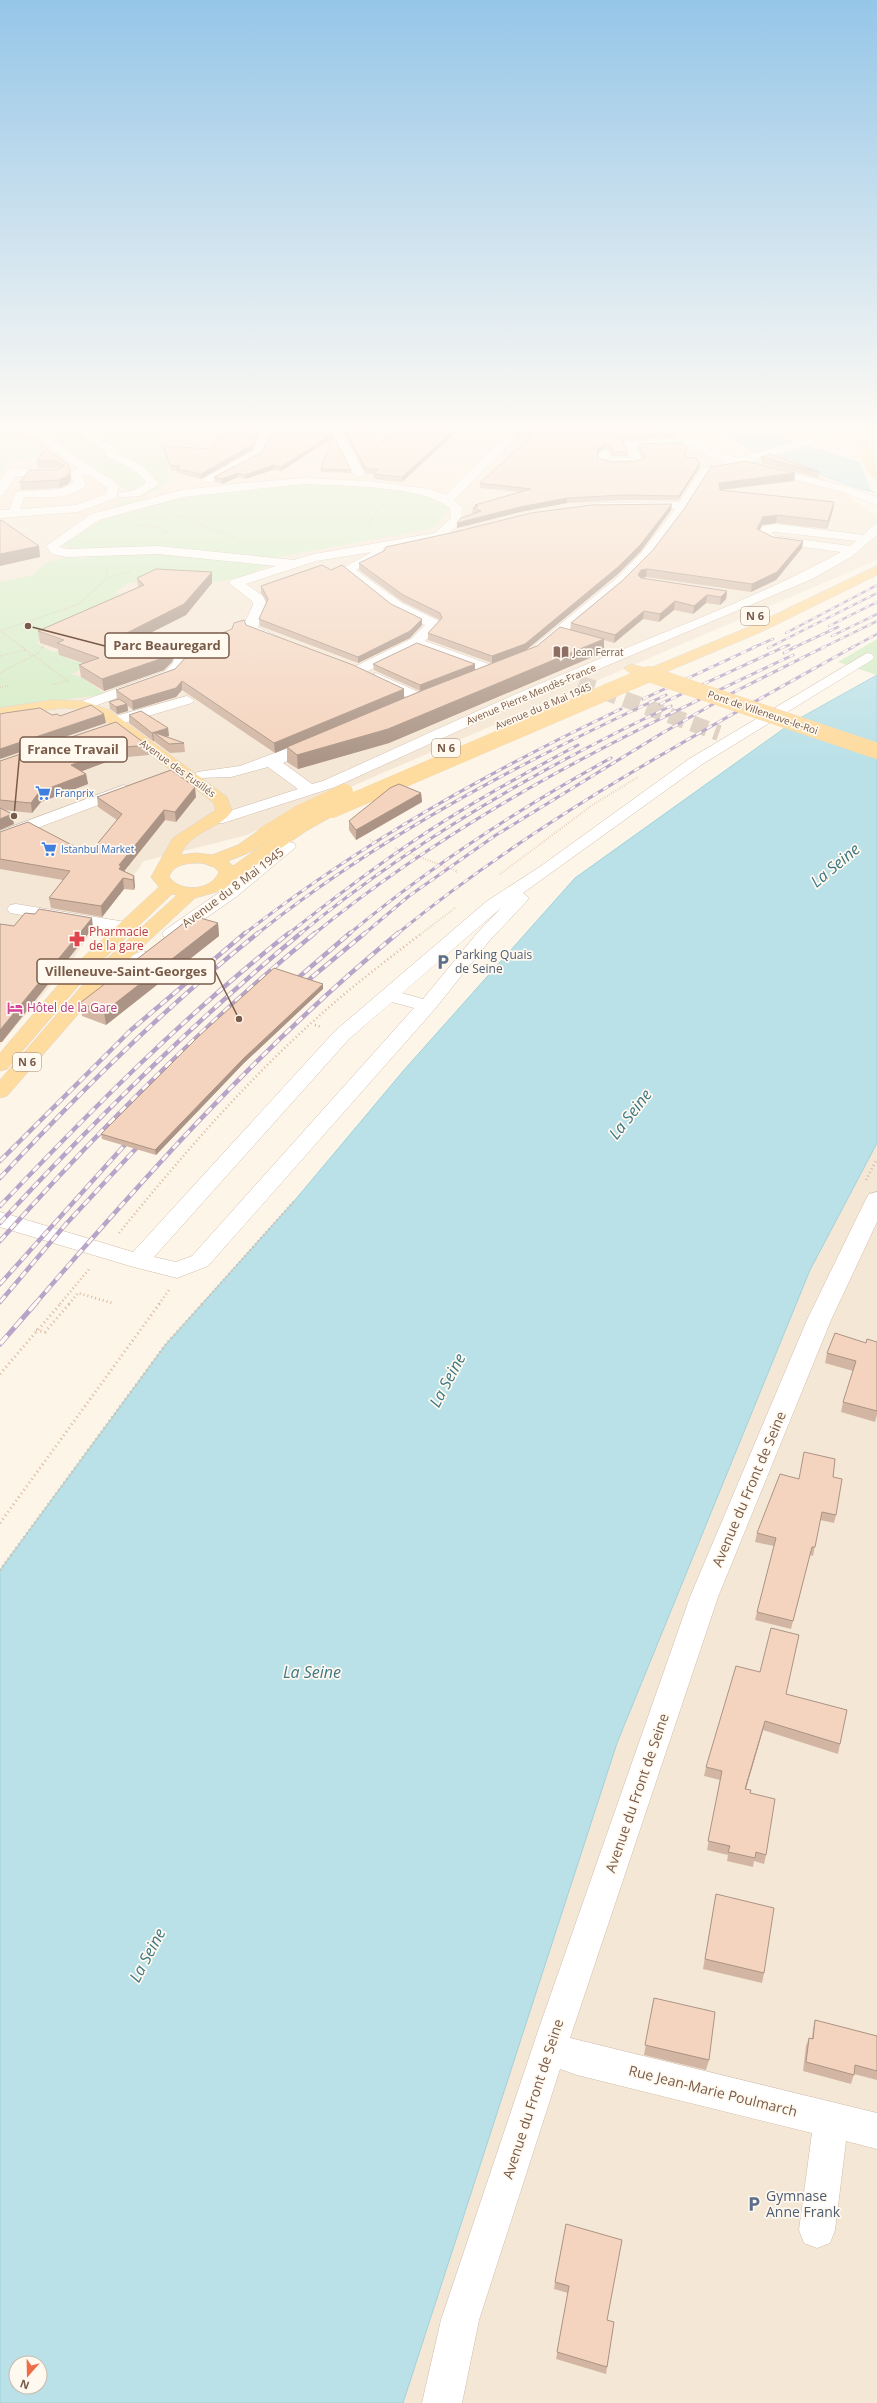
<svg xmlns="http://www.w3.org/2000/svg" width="877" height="2403" font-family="'Open Sans',sans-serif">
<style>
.residential{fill:#f5e7d5}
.green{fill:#d4ecc5}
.water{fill:#bae1e8;stroke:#a0d1db;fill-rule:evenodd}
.pier{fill:#fdf5e7}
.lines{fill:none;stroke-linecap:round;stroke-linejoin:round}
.minor-tunnel{stroke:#dccec0;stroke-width:16;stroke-dasharray:16 8;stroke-linecap:butt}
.minor-casing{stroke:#d0bdac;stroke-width:1}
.major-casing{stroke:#dcd4d0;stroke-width:1}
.path-far3{stroke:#d9b7a0;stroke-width:1.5;stroke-dasharray:0.5 1.5;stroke-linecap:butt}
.path-far2{stroke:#d9b7a0;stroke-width:2;stroke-dasharray:0.5 2;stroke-linecap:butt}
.path-far1{stroke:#d9b7a0;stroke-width:2.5;stroke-dasharray:1 3;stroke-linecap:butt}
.path{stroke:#d9b7a0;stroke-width:3;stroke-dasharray:1 3.5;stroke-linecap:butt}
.minor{fill:#fff;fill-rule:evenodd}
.major{fill:#fedb9e;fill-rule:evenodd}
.rail-far3-casing{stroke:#b8a4c8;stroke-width:2.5}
.rail-far2-casing{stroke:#b8a4c8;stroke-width:3}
.rail-far1-casing{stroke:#b8a4c8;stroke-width:4.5}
.rail-casing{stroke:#b8a4c8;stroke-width:5}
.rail-far3{stroke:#fff9ef;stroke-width:1.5;stroke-dasharray:5;stroke-linecap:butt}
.rail-far2{stroke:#fff9ef;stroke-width:2;stroke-dasharray:6;stroke-linecap:butt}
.rail-far1{stroke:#fff9ef;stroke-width:3;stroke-dasharray:8;stroke-linecap:butt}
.rail{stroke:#fff9ef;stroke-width:3.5;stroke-dasharray:11;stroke-linecap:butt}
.major-bridge-casing{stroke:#dcd4d0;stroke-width:16;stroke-linecap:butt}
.major-bridge{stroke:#fedb9e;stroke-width:16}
.wall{fill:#d2b6a3}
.shaded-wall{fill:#ab9485}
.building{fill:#f4d4be;stroke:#ab9485}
.labels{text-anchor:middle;stroke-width:3.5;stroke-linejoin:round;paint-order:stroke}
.far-education-label{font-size:10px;fill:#785e54;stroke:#fff9ef;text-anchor:start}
.far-street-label{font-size:10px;fill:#795b4a;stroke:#fff9ef}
.far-shop-label{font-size:10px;fill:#366cbe;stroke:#fff9ef;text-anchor:start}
.shield{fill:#fff9ef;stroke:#a18a7c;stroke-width:1}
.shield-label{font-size:11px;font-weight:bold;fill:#795b4a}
.street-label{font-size:12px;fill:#795b4a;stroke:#fff9ef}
.health-label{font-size:12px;fill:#be3a42;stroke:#fff9ef;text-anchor:start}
.service-label{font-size:12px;fill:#4e5e75;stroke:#fff9ef;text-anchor:start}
.hotel-label{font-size:12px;fill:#b23c85;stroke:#fff9ef;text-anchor:start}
.near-street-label{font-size:14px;fill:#795b4a;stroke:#fff9ef}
.near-service-label{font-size:14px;fill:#4e5e75;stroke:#fff9ef;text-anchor:start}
.near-water-label{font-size:16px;font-style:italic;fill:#3f7986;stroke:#fff9ef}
.leader{fill:none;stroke:#795b4a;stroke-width:1.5}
.callout-dot{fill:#795b4a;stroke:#fff9ef;stroke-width:1.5}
.callout{fill:#fff9ef;stroke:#795b4a;stroke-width:1.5}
.callout-label{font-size:13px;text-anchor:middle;font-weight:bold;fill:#795b4a}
</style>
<rect width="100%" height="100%" fill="#fdf5e7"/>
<path class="residential" d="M0,428H659L672,435L683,451L766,459L823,477L877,517V560L364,781L247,835L144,861L68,965L0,1045Z
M877,1143V2403H403L617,1743L810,1270Z"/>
<path class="green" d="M0,428H13L53,454L9,462L0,474Z
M46,428H157L168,462L167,481L157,490L138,498L42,430Z
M303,484C341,485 421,484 450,508L434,528L273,558L74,550L63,545L100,521L127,512L112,506L127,500L142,499L146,505L217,491Z
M144,553L275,564L257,570L258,572L220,582L140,581L129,583L116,592L131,598L36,642L52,652L59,651C68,661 75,663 88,660L80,670L71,674L81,677L105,694L0,709V582L33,575L46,563L66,557L81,559L94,556Z
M877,639V675L838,662Z"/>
<path class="water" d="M710,428H752L859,463L877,472V493L854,487L750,449L722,432Z
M877,675V1143L810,1270L617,1743L403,2403H0V1570L166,1344L295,1200L404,1070L575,878L793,722ZM16,2363H40V2387H16Z"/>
<path class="pier" d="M859,461L877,469V494L871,490Z"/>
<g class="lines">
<path class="minor-tunnel" d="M579,683L719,733"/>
<defs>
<path id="minor" d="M24,428H36L101,474L110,478L119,486L116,498L78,512L0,518V510H10L15,492L60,489L74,483L70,473L72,471L79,469ZM87,474L107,487L106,494L76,505L20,509L24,497C42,497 73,501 86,484L82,475Z
M77,428H87L93,435L116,448V453C132,461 150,467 158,484L156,486L140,496L120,497L118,495L120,493L135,490L146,483C140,470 119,463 106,456V451L85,439Z
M255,428H265L268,432L291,428H312L307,431L269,438L262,455L212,482H204L202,480L204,478L253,451L260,436Z
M330,428H340L365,474L363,476L359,477L353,474Z
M497,428H509L515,438L454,500L462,507L461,522L443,539L382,550L385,553L383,556L356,570L402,603L439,621L441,624L425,641L497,667L499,670L497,673H487L417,647L364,673H354L352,670L354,667L411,639L425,625L392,609L341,569L372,552L316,561L246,584L263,596L267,605L258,627L281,638L283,641L281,644L276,645L247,632L244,624L253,605L252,601L229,583L231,580L276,566L158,554L67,557L52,554L46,546L91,514L182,490L244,483L304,478L368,481L429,489L446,495L504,437ZM304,484C342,486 421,485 450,508L451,518L435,533L314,554L294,560L158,546L67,549L59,547L99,520L183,497Z
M666,428H678L716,453L739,458L841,428L877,430V436L851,432L843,434L752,462L847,487L877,497V505L839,491L739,465L709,473L672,530L640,570L609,599L546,650H536L534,647L536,644L619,576L642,552L675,509L602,510L596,506L598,503L679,502L701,469L726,462L708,457L690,445L636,447L643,462C638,467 602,466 597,461L599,453L605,450L611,453L609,458H630L623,444L625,442L680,439Z
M12,469L57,470L63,473L57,476H16L4,494L0,496V482L8,470Z
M776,524L864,535L873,525L877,524V535L851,557L812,579L535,696L335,787L223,823H211L209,820L211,817L298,789L268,767L231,777L197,778L195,775L197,772L240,766L315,738L323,743L320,746L283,763L312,784L323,781C408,743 492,703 578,668C666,631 757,598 841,552L772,543L757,535L763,526ZM771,532H776L856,541L850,546L775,536Z
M217,633L224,637L222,640L188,655L187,664L175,677L89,708L84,709L77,705L79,702L165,671L173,663L176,650Z
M867,653L872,654L874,657L872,660L701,765L523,893L529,898L526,902L490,940L434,1010L208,1266L177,1278L130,1266L0,1227V1212L133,1252L335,1031L487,901L541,866L689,759ZM501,908L478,932L423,999L402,993ZM392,1002L414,1008L192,1256L176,1262L154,1257L349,1039Z
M376,673L425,695L427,698L425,701H415L371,680L369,677Z
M187,696L194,700L192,703L114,726L106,721L109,718Z
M124,785L130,787L132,790L130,793L0,842V831Z
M275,839L294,843L296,847L236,897L177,938H165L162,934L165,930L224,889L275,849L269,848L267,844L269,840Z
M16,904L126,922L132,923L135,927L132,931L126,932L10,913L7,909L10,905Z
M143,951L150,953L152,957L150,961C133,972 103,997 83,992L81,988C86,980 97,979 105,974C118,967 129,955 143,951Z
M877,1192V1222L831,1320L718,1597L570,2038L877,2113V2149L846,2141L835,2230L830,2243L817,2248L804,2243L799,2230L812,2133L577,2075L560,2069L479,2320L462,2403H422L441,2320L538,2031L690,1597L807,1320L866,1199L869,1194Z"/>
<path id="major" d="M861,428H871C865,447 877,460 877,479C863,476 856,440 861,428Z
M877,566V575L761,632L654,677C646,679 629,675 624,668L631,664L648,669L751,626Z
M52,700L83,701L109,710L227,797L232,811C219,830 188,832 181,855L196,853L212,855L238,845L258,831H270L272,835C263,849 243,855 228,861L233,866L294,823L326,807H338L340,810L338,813L306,831L233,881L223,890L195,898L113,974L7,1096L0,1098V1080L99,966L177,895L172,894L91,971L7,1069L0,1071V1053L77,963L159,887L151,877L173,838L216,810L213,802L99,716L81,709L63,708L0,716V708ZM202,863L214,867L219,872C211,891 181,893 169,877C174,863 189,863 202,863Z"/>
</defs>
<use href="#minor" class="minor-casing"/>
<use href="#major" class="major-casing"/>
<path class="path-far3" d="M174,514L237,539
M136,525L158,528L168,533
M367,531L372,517L384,502
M107,568V578
M0,631L79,604L107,578L132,570
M0,631L24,648
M42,648L44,646"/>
<path class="path-far2" d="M22,647L68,681L51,685
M0,656L25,650
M0,673L38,653L43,647
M0,687L9,686
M370,840L386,846
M395,848L457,871L455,873
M500,874L591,806L638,777
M421,934L456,907"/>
<path class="path-far1" d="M315,1025L322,1027
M866,1180L877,1159
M119,1233C181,1157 245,1082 318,1017C351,987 387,960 422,933
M60,1304L90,1268
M69,1304L78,1293L112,1303
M159,1304L169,1290
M202,1304L295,1200"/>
<path class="path" d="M36,1330L45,1332L70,1303
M0,1374L61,1303
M0,1523L160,1303
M0,1570L166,1344L203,1303"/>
<use href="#minor" class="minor"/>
<use href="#major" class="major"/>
<defs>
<path id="rail-far3" d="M829,626L877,602
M786,633L877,585
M832,636L877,614
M752,648L773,639
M768,648L877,593
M781,648L789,645
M793,648L838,627
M822,648L877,621
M851,648L877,634"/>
<path id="rail-far2" d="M784,653L795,647
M643,699L755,647
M660,704L784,647
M244,934C361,843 488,772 621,709
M257,934C382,834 522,762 666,695
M288,934C330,901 373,868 418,838C469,804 523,774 578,745
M300,934C412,841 540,768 671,706
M314,934C461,814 622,735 793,655
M349,934C431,866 518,809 611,758
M364,934L409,896L496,835L659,735L736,691L824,647
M397,934C537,819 695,735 853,647"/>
<path id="rail-far1" d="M292,983L350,933
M300,987L365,933
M0,1161L131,1030L245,933
M0,1178C81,1091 165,1007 258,933
M0,1206C91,1110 185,1015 289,933
M0,1223C95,1120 193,1022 301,933
M0,1241C98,1131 201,1026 315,933
M0,1284L131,1138
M0,1302L66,1224L143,1141
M35,1304C148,1173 264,1043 398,933"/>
<path id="rail" d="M0,1344L36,1303"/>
</defs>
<use href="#rail-far3" class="rail-far3-casing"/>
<use href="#rail-far2" class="rail-far2-casing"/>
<use href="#rail-far1" class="rail-far1-casing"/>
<use href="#rail" class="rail-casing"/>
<use href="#rail-far3" class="rail-far3"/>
<use href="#rail-far2" class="rail-far2"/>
<use href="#rail-far1" class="rail-far1"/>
<use href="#rail" class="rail"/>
<defs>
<path id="major-bridge" d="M332,810L649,674L877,751
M264,835L300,813L345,792"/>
</defs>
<use href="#major-bridge" class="major-bridge-casing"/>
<use href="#major-bridge" class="major-bridge"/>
</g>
<path class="wall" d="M342,428H368L375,447L461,428L402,482L374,479L373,474H366Z
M510,428H667L676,433V438L625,440L623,443L628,452V456H611V452L604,449L598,453L597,458L613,462L635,461L643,459L638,448L639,444L687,447V452L685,457L700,463L699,468L678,500H623L567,503L520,512L457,528L475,513H472L473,508L475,507V505L520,492L480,488V483L529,438L516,436Z
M258,432V436L252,450L201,479L177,473V471L171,470L163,450V446L211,449Z
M333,436L351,470V473L321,472V469L332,438L281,471L273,470L245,479L238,477L222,484L215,482L214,477Z
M46,449L68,464L71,480L68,484L60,488L21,490L20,482L59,469L58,468H38L37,461Z
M761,457L819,472L818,478L761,463Z
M711,467L795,473L794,481L720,490L834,502L833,510L827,529L776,523L762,525L759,530L773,537L803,541L802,548L776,580L751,592L646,577L641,578L727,591L726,599L720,605L706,603L693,614L674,610L659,622L643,619L614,643L604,640V652L389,743L298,769L287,762V748L275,753L182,690L176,697L133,710L128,706V711L117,714L110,709L109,702L117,699L116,690L175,669L246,625L404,689V698L420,691L374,670L373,664L475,670L492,663L428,640V633L440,620L403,602L359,570V563L671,510L641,551L618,574L526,650L537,646L570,630L571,623L622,581L653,550L684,509Z
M212,572V583L186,615L113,652V653L184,633L185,645L175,650L172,662L164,670L104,691L81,677L79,665L83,663L59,655L58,649L40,643L38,631L138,587L137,578Z
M261,586L391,604L422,625L410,638L358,663L260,626L259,619L267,602L261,593Z
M129,715L168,728L169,736L166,737L184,743L185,752L170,753L154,741H153L129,723Z
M116,722L147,745L149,755L117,758L81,771L86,774L88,784L41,802L32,813L3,810L14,824L0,830V761Z
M421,793L422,802L356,840L349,830V821Z
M97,797H196L176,822L165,820L124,871L134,876L135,887L134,890L124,889L102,917L51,908L49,898L63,880L0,869V832L89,854L117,820L98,807Z
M218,923L219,936L106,1025L82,1016L80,1003Z
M323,989L244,1063L156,1155L102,1139L101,1134Z
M877,1342V1415L875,1422L841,1412L843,1402L853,1371L825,1363L827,1353L866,1343Z
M833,1477L836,1515L834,1523L820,1520L813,1556L810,1555L791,1629L755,1620L757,1612L774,1546L755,1542L757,1533L799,1479Z
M760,1672L786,1694L840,1744L838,1754L763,1730L746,1789L750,1793L766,1855L764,1864L754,1861L753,1867L727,1861L728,1855L707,1850L720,1780L704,1776L706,1767Z
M714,1905L764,1973L762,1983L703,1969Z
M654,1998L709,2060L706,2070L644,2055Z
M815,2020L877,2036V2080L854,2074L851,2084L803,2071L806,2046L809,2038H812L813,2029Z
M566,2224L607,2320L614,2322L606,2374L556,2359L568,2293L554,2289L555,2282Z"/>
<path class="shaded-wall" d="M268,428H284L269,430Z
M456,428H461L402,482V477Z
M258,432V436L252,450L201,479V474Z
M333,433V438L281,471V467Z
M625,436V440L622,445V440Z
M605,444L604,449L598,453L596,462L598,448Z
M700,463L699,468L678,500L679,496Z
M273,465V470L245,479V475Z
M70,472L71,480L68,484L60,488L59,480Z
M238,473V477L222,484V479Z
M795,473L794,481L719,490V483Z
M567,498V503L520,512L457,528V523L520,507Z
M834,502L833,510L827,529L828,521Z
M672,504L671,510L641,551L618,574L525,651L492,663V656Z
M777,515L776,523L762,525L756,536L757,529L763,517Z
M803,541L802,548L776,580L751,592L752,584Z
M39,546L40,557L0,566V554Z
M647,569L646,577L641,578L638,575L641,570Z
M212,572V583L186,615L110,653L109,642Z
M727,591L726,599L720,605L721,597Z
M707,595L706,603L693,614L694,606Z
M675,601L674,610L659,622L660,614Z
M644,611L643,619L614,643L615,635Z
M422,619V625L410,638L358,663V657Z
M184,633L185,645L175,650L172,662L164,670L104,691L102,679L173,638Z
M604,639V652L389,743L298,769L297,755Z
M475,664V670L420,691V685Z
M182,681V690L176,697L133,710L132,701Z
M404,689V698L275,753L274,743Z
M127,704L128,711L117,714L116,707Z
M104,714L106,723L0,759V749Z
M168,728L169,736L161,738L153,732L154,741H153L152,733Z
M116,748L117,758L72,775L71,765Z
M86,774L88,784L41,802L32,813L31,803L39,792Z
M195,787L196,797L176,822L175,812Z
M421,793L422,802L356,840V830Z
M164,810L165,820L122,874L119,869V865Z
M12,814L14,824L0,830V819Z
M134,876L135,887L134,890L133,880Z
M123,878L124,889L102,917L101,906Z
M92,918L93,928L2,1042H0V1030Z
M218,923L219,936L106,1025L104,1012Z
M323,984V989L244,1063L156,1155L155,1150L244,1058Z
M765,1721L763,1730L743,1798L745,1789Z"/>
<path class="building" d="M226,428H256L258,432L252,445L201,474L177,469L180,466L170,465L163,446L211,449Z
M307,428H330L333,433L281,467L273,465L245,475L238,473L222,479L214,477L262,452L270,435Z
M344,428H368L375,447L400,428H456L402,477L373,474L379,469H366Z
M513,428H667L676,433L625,436L622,440L628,452H611L613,448L605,444L598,448L597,458L613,462L635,461L645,458L639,444L683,442L687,447L684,457L696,458L700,463L679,496L624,495L567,498L520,507L457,523L461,518L481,511L473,508L478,506L475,505L531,489L480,483L534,434L516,432Z
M333,435L351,470L321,469Z
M46,449L68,464L70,472L67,476L59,480L20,482L29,470H57L64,466L57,461H37Z
M770,454L819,472L761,457Z
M745,461L795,473L719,483L720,490L834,502L828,521L777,515L763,517L757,529L773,537L803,541L777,572L752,584L647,569L641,570L638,575L641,578L727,591L721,597L707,595L694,606L675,601L660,614L644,611L615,635L571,623L622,581L653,550L684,509L711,467Z
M672,504L641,544L618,567L525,644L492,656L428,633L442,618L440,613L403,595L359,563L384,551L386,547L455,532L531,513L592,505Z
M1,520L39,546L0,554V521Z
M322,565L331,570L342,565L391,604L422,619L410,631L358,657L259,619L268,599L261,586Z
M156,569L212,572L184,604L109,642L113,653L184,633L173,638L170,650L163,658L102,679L79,665L99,658L57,643L64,640L38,631L144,585L137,578Z
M244,620L246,625L353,665L404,689L274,743L182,681L176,688L132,701L116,690L175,669L187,656L189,647L232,629L234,623Z
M560,627L604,639L388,729L297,755L287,747L426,689L537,646Z
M417,643L475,664L420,685L373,664Z
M119,699L127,704L116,707L109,702Z
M91,705L104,714L0,749V714L5,713L40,708L52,715L57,714L60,716Z
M141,711L168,728L152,733L129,715Z
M116,722L147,745L116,748L71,765L86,774L39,792L31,803L0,800V761Z
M153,732L184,743L169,744Z
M171,770L195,787L175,812L164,810L119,865L121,866L119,869L134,876L133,880L123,878L101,906L49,898L70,871L0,859V832L28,822L89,854L122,814L97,797Z
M399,784L421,793L356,830L349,821L390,788Z
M0,808L12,814L0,819Z
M39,909L92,918L0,1030V924L14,926L25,913L35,914Z
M193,916L218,923L104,1012L80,1003Z
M274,968L323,984L244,1058L155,1150L101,1134L199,1036Z
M835,1333L866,1343L867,1339L877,1342V1411L843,1402L856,1361L827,1353Z
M804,1452L835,1459L833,1477L842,1479L836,1515L822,1512L815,1547H812L793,1621L757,1612L776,1538L757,1533L780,1474L799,1479Z
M771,1628L799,1635L786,1694L847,1710L840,1744L765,1721L745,1789L751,1790L750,1793L775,1799L766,1855L756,1852L755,1858L728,1852L730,1846L708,1841L722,1771L706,1767L736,1666L760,1672Z
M716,1894L774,1908L764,1973L705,1959Z
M654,1998L715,2012L709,2060L645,2045Z
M815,2020L877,2036V2071L855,2065L854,2075L806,2062L809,2038L813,2039Z
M566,2224L622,2240L607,2320L614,2322L607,2367L557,2352L569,2286L555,2282Z"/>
<linearGradient id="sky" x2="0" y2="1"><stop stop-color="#95c6e8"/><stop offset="0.56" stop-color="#fefaf4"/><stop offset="1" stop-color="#fefaf4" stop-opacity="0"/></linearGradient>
<rect width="877" height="764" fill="url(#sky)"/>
<defs>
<symbol id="library-bare" viewBox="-9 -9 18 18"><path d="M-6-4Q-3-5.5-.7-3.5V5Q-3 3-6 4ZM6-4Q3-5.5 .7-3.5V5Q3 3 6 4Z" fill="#8d6e63" stroke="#fff9ef" stroke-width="2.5" paint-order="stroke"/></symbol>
<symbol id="supermarket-bare" viewBox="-9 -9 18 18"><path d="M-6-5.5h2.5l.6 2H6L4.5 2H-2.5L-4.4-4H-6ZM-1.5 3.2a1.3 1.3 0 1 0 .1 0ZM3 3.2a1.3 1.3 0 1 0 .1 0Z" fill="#3f7fe0" stroke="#fff9ef" stroke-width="2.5" paint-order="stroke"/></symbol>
<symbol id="pharmacy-bare" viewBox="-9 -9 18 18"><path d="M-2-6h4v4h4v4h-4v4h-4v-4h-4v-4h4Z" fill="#e0444e" stroke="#fff9ef" stroke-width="2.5" paint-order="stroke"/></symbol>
<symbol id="parking-bare" viewBox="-9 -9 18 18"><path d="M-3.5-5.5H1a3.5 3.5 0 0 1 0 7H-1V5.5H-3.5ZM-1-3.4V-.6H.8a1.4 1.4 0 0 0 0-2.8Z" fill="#5c6f8a" stroke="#fff9ef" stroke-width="2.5" paint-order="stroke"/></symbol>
<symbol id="hotel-bare" viewBox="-9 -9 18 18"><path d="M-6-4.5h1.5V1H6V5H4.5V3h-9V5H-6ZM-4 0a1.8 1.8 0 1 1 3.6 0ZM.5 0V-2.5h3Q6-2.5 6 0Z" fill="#d1479c" stroke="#fff9ef" stroke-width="2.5" paint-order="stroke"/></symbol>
</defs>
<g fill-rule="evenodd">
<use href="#library-bare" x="550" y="641" width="22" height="22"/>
<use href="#supermarket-bare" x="32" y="782" width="22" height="22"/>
<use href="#supermarket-bare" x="38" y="838" width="22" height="22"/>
<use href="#pharmacy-bare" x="66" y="928" width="22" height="22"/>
<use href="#parking-bare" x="432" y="951" width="22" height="22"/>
<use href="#hotel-bare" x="4" y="997" width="22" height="22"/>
<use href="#parking-bare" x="743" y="2193" width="22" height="22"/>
</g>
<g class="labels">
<g class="far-education-label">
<text x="573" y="656">Jean Ferrat</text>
</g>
<g class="far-street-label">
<text transform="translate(531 694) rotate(-23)" y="4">Avenue Pierre Mendès-France</text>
<text transform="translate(543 706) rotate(-23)" y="4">Avenue du 8 Mai 1945</text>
<text transform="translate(763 712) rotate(19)" y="4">Pont de Villeneuve-le-Roi</text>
<text transform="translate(178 768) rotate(36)" y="4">Avenue des Fusillés</text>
</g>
<g class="far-shop-label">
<text x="55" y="797">Franprix</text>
<text x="61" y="853">Istanbul Market</text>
</g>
<g class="shield">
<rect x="741" y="607" width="28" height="18" rx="3"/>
<rect x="432" y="739" width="28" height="18" rx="3"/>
<rect x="13" y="1053" width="28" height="18" rx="3"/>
</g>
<g class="shield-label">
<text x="755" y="620">N 6</text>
<text x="446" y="752">N 6</text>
<text x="27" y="1066">N 6</text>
</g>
<g class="street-label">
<text transform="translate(233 888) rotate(-37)" y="4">Avenue du 8 Mai 1945</text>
</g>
<g class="health-label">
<text x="89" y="936">Pharmacie<tspan x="89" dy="14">de la gare</tspan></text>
</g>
<g class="service-label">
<text x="455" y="959">Parking Quais<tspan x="455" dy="14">de Seine</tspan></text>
</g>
<g class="hotel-label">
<text x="27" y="1012">Hôtel de la Gare</text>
</g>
<g class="near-street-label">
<text transform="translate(749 1489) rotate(-67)" y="5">Avenue du Front de Seine</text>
<text transform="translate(637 1793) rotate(-71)" y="5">Avenue du Front de Seine</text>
<text transform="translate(713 2091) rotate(14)" y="5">Rue Jean-Marie Poulmarch</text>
<text transform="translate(533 2099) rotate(-72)" y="5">Avenue du Front de Seine</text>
</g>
<g class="near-service-label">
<text x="766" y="2201">Gymnase<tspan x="766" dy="16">Anne Frank</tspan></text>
</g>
<g class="near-water-label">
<text transform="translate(835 865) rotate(-40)" y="6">La Seine</text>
<text transform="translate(630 1114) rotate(-52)" y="6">La Seine</text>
<text transform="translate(447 1380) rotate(-62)" y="6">La Seine</text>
<text x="312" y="1678">La Seine</text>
<text transform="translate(147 1955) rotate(-62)" y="6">La Seine</text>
</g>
</g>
<path class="leader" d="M28 626L105 646M14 816L20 750M239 1019L215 971"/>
<g class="callout-dot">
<circle cx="28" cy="626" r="4"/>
<circle cx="14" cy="816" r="4"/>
<circle cx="239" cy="1019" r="4"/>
</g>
<g class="callout">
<rect x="105" y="633" width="124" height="25" rx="4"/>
<rect x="20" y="737" width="107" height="25" rx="4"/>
<rect x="37" y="959" width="178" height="25" rx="4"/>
</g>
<g class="callout-label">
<text x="167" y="650">Parc Beauregard</text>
<text x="73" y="754">France Travail</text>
<text x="126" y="976">Villeneuve-Saint-Georges</text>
</g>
<g transform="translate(28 2375) rotate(200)"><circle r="19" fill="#fff9ef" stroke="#c9baad"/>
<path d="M0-3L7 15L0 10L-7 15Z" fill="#ec6e48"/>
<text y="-6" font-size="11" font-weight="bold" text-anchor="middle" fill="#795b4a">N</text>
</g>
</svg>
